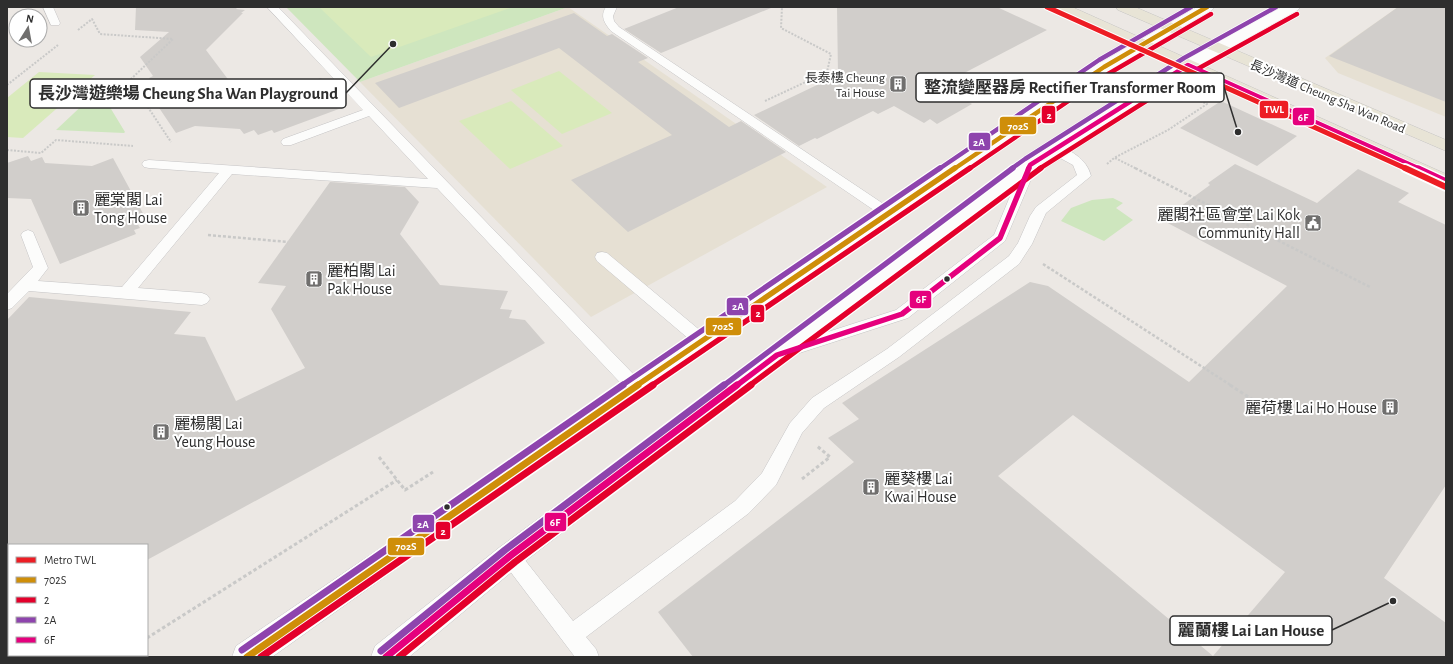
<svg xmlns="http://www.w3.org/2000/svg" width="1453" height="664" font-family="'Alegreya Sans','Noto Sans TC',sans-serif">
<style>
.education{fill:#e6e0d3}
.green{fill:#cee6be}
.pitch{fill:#d9eabb}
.building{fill:#d1cecb;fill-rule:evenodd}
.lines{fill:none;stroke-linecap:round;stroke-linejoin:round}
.service-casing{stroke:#c5c4c5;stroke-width:1}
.secondary-casing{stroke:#c5c4c5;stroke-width:1}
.primary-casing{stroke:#c6c5c4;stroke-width:1}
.path-far2{stroke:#c9c9c8;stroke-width:2;stroke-dasharray:2 1.5;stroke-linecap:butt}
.path-far1{stroke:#c9c9c8;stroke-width:2.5;stroke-dasharray:3 2;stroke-linecap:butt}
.path{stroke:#c9c9c8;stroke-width:3;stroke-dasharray:3.5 2.5;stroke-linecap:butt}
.service{fill:#fcfcfb;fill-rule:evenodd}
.secondary{fill:#fcfcfb;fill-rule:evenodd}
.primary{fill:#e8e4d6;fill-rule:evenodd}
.bus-1-far2-casing{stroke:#fff;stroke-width:6}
.bus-1-far1-casing{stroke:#fff;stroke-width:8}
.bus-1-casing{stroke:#fff;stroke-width:10}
.bus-2-far2-casing{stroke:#fff;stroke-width:6}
.bus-2-far1-casing{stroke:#fff;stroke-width:8}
.bus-2-casing{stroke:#fff;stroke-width:10}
.bus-3-far2-casing{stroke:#fff;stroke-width:6}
.bus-3-far1-casing{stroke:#fff;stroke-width:8}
.bus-3-casing{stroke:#fff;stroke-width:10}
.bus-4-far2-casing{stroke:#fff;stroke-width:6}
.bus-4-far1-casing{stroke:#fff;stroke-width:8}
.bus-4-casing{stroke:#fff;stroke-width:10}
.bus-1-far2{stroke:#cf8e09;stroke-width:4.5}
.bus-1-far1{stroke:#cf8e09;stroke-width:5.5}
.bus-1{stroke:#cf8e09;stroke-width:7}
.bus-2-far2{stroke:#e4002b;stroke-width:4.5}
.bus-2-far1{stroke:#e4002b;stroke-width:5.5}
.bus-2{stroke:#e4002b;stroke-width:7}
.bus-3-far2{stroke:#8e44ad;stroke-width:4.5}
.bus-3-far1{stroke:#8e44ad;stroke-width:5.5}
.bus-3{stroke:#8e44ad;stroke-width:7}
.bus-4-far2{stroke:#e5007d;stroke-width:4.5}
.bus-4-far1{stroke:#e5007d;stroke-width:5.5}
.bus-4{stroke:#e5007d;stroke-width:7}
.metro-1-far1-casing{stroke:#fff;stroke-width:7}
.metro-1-casing{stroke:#fff;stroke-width:10}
.metro-1-far1{stroke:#ed1d24;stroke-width:5}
.metro-1{stroke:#ed1d24;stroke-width:6}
.bus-dot{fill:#2e2e2e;stroke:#fff;stroke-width:1.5}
.labels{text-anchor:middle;stroke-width:4;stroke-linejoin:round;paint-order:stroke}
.far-poi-label{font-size:13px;fill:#2e2e2e;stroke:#fff;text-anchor:end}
.far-street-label{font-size:13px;fill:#2e2e2e;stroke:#fff}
.poi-label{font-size:16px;fill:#2e2e2e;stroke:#fff;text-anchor:start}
.leader{fill:none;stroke:#2e2e2e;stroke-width:1.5}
.callout-dot{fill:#2e2e2e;stroke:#fff;stroke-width:1.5}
.callout{fill:#fff;stroke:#2e2e2e;stroke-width:1.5}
.callout-label{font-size:17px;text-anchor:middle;font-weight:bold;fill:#2e2e2e}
.line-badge{stroke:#fff;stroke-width:1.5}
.badge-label{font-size:11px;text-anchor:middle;font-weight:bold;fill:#fff}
</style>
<rect width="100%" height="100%" fill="#ece8e4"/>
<path class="education" d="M568,7L827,187L591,317L360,82Z
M1398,7H1446V117L1338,73L1325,58Z"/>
<path class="green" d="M286,7H568L360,82Z
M90,98L105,99L125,132L124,133L56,130Z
M1113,198L1123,203L1116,208L1133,220L1104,241L1061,221L1071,208L1092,200Z"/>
<path class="pitch" d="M319,7H513L371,57Z
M559,71L612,113L562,134L511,90Z
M39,72L95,75L23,138L7,137V98Z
M511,101L563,146L510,169L459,121Z"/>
<path class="building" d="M136,7H238L236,9L245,10L241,13H243L206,50L242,98L260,99L321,78L347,106L274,133L272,130L258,135L254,130L244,134L240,129L195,126L176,133L143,84L151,81L149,78L153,76L140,57L169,32L135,30Z
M679,7H771V8L661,53L624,29Z
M837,7H997L1047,30L947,82L973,96L965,100L972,104L937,124L930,119L924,123L894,106L878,114L873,111L817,139L815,138L799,146L754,115L838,75Z
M1398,7H1446V102L1329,56Z
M574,13L607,36L612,34L648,58L638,62L729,127L741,121L786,152L628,232L571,180L672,135L559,48L399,108L375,83Z
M1221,101L1297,136L1257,166L1180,128Z
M28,156L31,161L42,157L45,163L92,166L113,158L146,219L137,223L140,228L134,230L136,234L60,264L31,199L7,198V163Z
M1235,164L1317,203L1358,169L1409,193L1398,202L1446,225V485L1384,578L1446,623V657H693L658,612L854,462L828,438L859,419L842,403L1030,282L1048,286L1189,382L1287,286L1162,220L1210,185L1208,183ZM1073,415L1285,572L1213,656L998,476Z
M330,182L405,187L419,202L400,234L440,285L508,291L500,309L512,310L509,318L525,320L545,343L147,560V545H7V320L29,297L191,312L174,334L205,337L236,401L305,368L271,309L286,286L258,283Z"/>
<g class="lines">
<defs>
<path id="service" d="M43,7H53L60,23L59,25H51Z
M267,7H278L641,382L643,387L641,392L635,394L629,392L437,188L232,174L138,288L202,293L207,295L210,299L207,303L202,305L29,291L12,308L7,310V294L33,267L21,235L23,232L28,230L33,232L48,268L38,281L122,287L219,173L149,168L144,167L142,164L144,161L149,160L428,179L369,116L291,145H283L281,142L283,139L363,110Z
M606,7H617L613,16L614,21L619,27L894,211L896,214L894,217L889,219L884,217L611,31C604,23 600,16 606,7Z
M1054,145C1070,149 1087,159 1091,176L1046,213L1032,244L1019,264L899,357L824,408L802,433L776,485L749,513L586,637L596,649L599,657H575L503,562L500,556L503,550L510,547L517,550L573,621L735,501L762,473L790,423L812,398L887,349L1009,256L1018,243L1030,216L1036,207L1077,175L1073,165L1049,152L1048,149L1049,146Z
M1030,161L1035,162L1037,165L1005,241L908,318L787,357L781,355L779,351L781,347L896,310L994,235L1023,165L1025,162Z
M602,252L607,253L708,337L710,341L708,345L702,347L696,345L597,261L595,257L597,253Z"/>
<path id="secondary" d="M1197,7H1214L1212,10L1110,70L643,393L272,657H232L236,646L627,381L1098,64Z
M1282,7H1300L1298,10L1194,68L1036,169L520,565L409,657H371L375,646L500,547L1024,161L1182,62Z"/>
<path id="primary" d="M1053,7H1072L1446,174V187L1055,10Z
M1116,7H1135L1446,140V151L1118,10Z"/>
</defs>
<use href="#service" class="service-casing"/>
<use href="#secondary" class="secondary-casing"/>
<use href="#primary" class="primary-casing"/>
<path class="path-far2" d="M78,30L92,19L100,34L173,39L130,80L171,142
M7,85L58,45
M765,101L827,72L831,54L781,28L782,7
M7,150L41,153L56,140L133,146
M1115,158L1137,169
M1107,164L1114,158L1168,130L1207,104L1194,98"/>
<path class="path-far1" d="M1135,168L1370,287
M208,235L288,242
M1043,264L1232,386"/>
<path class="path" d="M1230,385L1261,405
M379,457L405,490L433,472
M802,479L830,457L817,446
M147,638L397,480
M118,657L121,655"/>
<use href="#service" class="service"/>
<use href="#secondary" class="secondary"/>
<use href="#primary" class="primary"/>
<defs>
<path id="bus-1-far2" d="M954,169L1104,67L1207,7"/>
<path id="bus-1-far1" d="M636,386L955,168"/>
<path id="bus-1" d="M247,657L638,385"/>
<path id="bus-2-far2" d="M969,169L1108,74L1211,14
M1039,169L1192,72L1297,14"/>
<path id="bus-2-far1" d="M651,386L970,168
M749,386L1041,168"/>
<path id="bus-2" d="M261,657L653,385
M399,657L515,562L751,385"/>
<path id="bus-3-far2" d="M939,169L1099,60L1191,7
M1011,169L1025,159L1184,58L1276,7"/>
<path id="bus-3-far1" d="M621,386L940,168
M723,386L1013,168"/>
<path id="bus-3" d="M242,650L623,385
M381,651L505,550L724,385"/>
<path id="bus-4-far2" d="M1028,169L1030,165L1188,65L1420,169"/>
<path id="bus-4-far1" d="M1418,168L1446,181
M736,386L777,355L902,314L1000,238L1029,168"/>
<path id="bus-4" d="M386,657L510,556L737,385"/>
</defs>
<use href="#bus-1-far2" class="bus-1-far2-casing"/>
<use href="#bus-1-far1" class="bus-1-far1-casing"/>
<use href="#bus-1" class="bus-1-casing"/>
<use href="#bus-2-far2" class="bus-2-far2-casing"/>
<use href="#bus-2-far1" class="bus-2-far1-casing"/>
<use href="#bus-2" class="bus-2-casing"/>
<use href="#bus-3-far2" class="bus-3-far2-casing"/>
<use href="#bus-3-far1" class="bus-3-far1-casing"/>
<use href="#bus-3" class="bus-3-casing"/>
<use href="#bus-4-far2" class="bus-4-far2-casing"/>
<use href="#bus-4-far1" class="bus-4-far1-casing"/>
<use href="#bus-4" class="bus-4-casing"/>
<use href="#bus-1-far2" class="bus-1-far2"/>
<use href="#bus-1-far1" class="bus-1-far1"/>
<use href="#bus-1" class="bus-1"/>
<use href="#bus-2-far2" class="bus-2-far2"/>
<use href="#bus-2-far1" class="bus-2-far1"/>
<use href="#bus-2" class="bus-2"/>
<use href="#bus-3-far2" class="bus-3-far2"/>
<use href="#bus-3-far1" class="bus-3-far1"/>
<use href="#bus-3" class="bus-3"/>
<use href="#bus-4-far2" class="bus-4-far2"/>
<use href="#bus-4-far1" class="bus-4-far1"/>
<use href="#bus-4" class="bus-4"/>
<defs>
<path id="metro-1-far1" d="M1047,7L1407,169"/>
<path id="metro-1" d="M1405,168L1446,187"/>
</defs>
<use href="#metro-1-far1" class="metro-1-far1-casing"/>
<use href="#metro-1" class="metro-1-casing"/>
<use href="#metro-1-far1" class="metro-1-far1"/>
<use href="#metro-1" class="metro-1"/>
</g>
<defs>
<symbol id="building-square" viewBox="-11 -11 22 22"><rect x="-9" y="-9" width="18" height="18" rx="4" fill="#706f6e" stroke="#fff"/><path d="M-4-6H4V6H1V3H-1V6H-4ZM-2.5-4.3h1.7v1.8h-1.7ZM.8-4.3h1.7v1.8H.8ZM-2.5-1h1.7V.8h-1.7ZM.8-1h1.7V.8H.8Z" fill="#fff"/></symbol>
<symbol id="civic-square" viewBox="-11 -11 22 22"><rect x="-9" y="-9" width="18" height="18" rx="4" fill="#706f6e" stroke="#fff"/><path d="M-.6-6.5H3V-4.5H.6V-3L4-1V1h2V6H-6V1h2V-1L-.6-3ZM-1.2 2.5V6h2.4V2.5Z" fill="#fff"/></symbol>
</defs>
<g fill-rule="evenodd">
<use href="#building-square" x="888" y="74" width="20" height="20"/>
<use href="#building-square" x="71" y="198" width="20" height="20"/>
<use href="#civic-square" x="1303" y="213" width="20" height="20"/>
<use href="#building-square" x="304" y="269" width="20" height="20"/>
<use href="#building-square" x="1380" y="397" width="20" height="20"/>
<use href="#building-square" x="151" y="422" width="20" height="20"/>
<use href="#building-square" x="861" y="477" width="20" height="20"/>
</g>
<g class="bus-dot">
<circle cx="947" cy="279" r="3.5"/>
<circle cx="447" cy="507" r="3.5"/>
</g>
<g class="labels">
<g class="far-poi-label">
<text x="885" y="82">長泰樓 Cheung<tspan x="885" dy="15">Tai House</tspan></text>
</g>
<g class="far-street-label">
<text transform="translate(1328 96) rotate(23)" y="5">長沙灣道 Cheung Sha Wan Road</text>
</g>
<g class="poi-label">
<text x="94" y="205">麗棠閣 Lai<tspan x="94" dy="18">Tong House</tspan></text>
<text x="1300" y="220" text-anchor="end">麗閣社區會堂 Lai Kok<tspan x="1300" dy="18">Community Hall</tspan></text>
<text x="327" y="276">麗柏閣 Lai<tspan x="327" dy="18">Pak House</tspan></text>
<text x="1377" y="413" text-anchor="end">麗荷樓 Lai Ho House</text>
<text x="174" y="429">麗楊閣 Lai<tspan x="174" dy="18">Yeung House</tspan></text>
<text x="884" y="484">麗葵樓 Lai<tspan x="884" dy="18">Kwai House</tspan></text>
</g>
</g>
<path class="leader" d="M1238 132L1224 87M393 44L346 93M1393 601L1332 630"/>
<g class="callout-dot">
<circle cx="1238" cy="132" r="4"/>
<circle cx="393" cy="44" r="4"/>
<circle cx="1393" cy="601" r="4"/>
</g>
<g class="callout">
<rect x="916" y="73" width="308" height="29" rx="4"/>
<rect x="30" y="79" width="316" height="29" rx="4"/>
<rect x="1170" y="616" width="162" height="29" rx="4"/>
</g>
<g class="callout-label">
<text x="1070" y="93">整流變壓器房 Rectifier Transformer Room</text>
<text x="188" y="99">長沙灣遊樂場 Cheung Sha Wan Playground</text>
<text x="1251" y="636">麗蘭樓 Lai Lan House</text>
</g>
<g class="line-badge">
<rect x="1259" y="100" width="30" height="19" rx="4" fill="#ed1d24"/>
<rect x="1041" y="105" width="15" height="19" rx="4" fill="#e4002b"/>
<rect x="1292" y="107" width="23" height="19" rx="4" fill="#e5007d"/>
<rect x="999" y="116" width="38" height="19" rx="4" fill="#cf8e09"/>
<rect x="968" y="132" width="23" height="19" rx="4" fill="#8e44ad"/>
<rect x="909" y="290" width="23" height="19" rx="4" fill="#e5007d"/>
<rect x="726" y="297" width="23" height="19" rx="4" fill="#8e44ad"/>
<rect x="750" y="304" width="15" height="19" rx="4" fill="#e4002b"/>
<rect x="705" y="317" width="37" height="19" rx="4" fill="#cf8e09"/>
<rect x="544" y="512" width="23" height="20" rx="4" fill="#e5007d"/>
<rect x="412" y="514" width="23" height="19" rx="4" fill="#8e44ad"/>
<rect x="435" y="521" width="16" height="19" rx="4" fill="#e4002b"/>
<rect x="387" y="537" width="38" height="19" rx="4" fill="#cf8e09"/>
</g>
<g class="badge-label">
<text x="1274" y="113">TWL</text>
<text x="1049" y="119">2</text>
<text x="1303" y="121">6F</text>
<text x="1018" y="130">702S</text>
<text x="979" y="146">2A</text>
<text x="921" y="303">6F</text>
<text x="738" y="310">2A</text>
<text x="758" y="317">2</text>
<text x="723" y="330">702S</text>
<text x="555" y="526">6F</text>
<text x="423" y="528">2A</text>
<text x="443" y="535">2</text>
<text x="406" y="550">702S</text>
</g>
<rect width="1453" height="664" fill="none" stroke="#2e2e2e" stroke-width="16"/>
<rect x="8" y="544" width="140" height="112" fill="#ffffff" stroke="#ababab"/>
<rect x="16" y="557" width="20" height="6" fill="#ed1d24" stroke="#ababab"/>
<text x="44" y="564" font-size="12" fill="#2e2e2e">Metro TWL</text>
<rect x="16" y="577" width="20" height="6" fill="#cf8e09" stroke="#ababab"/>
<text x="44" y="584" font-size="12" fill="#2e2e2e">702S</text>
<rect x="16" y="597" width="20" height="6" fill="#e4002b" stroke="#ababab"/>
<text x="44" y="604" font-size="12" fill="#2e2e2e">2</text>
<rect x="16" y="617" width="20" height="6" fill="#8e44ad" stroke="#ababab"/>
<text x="44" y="624" font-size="12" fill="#2e2e2e">2A</text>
<rect x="16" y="637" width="20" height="6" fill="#e5007d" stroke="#ababab"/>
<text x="44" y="644" font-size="12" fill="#2e2e2e">6F</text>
<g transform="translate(28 28) rotate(11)"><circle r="19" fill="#ffffff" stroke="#ababab"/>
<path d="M0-3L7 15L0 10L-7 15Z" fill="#706f6e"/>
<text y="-6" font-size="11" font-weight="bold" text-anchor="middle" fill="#2e2e2e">N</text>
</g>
</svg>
